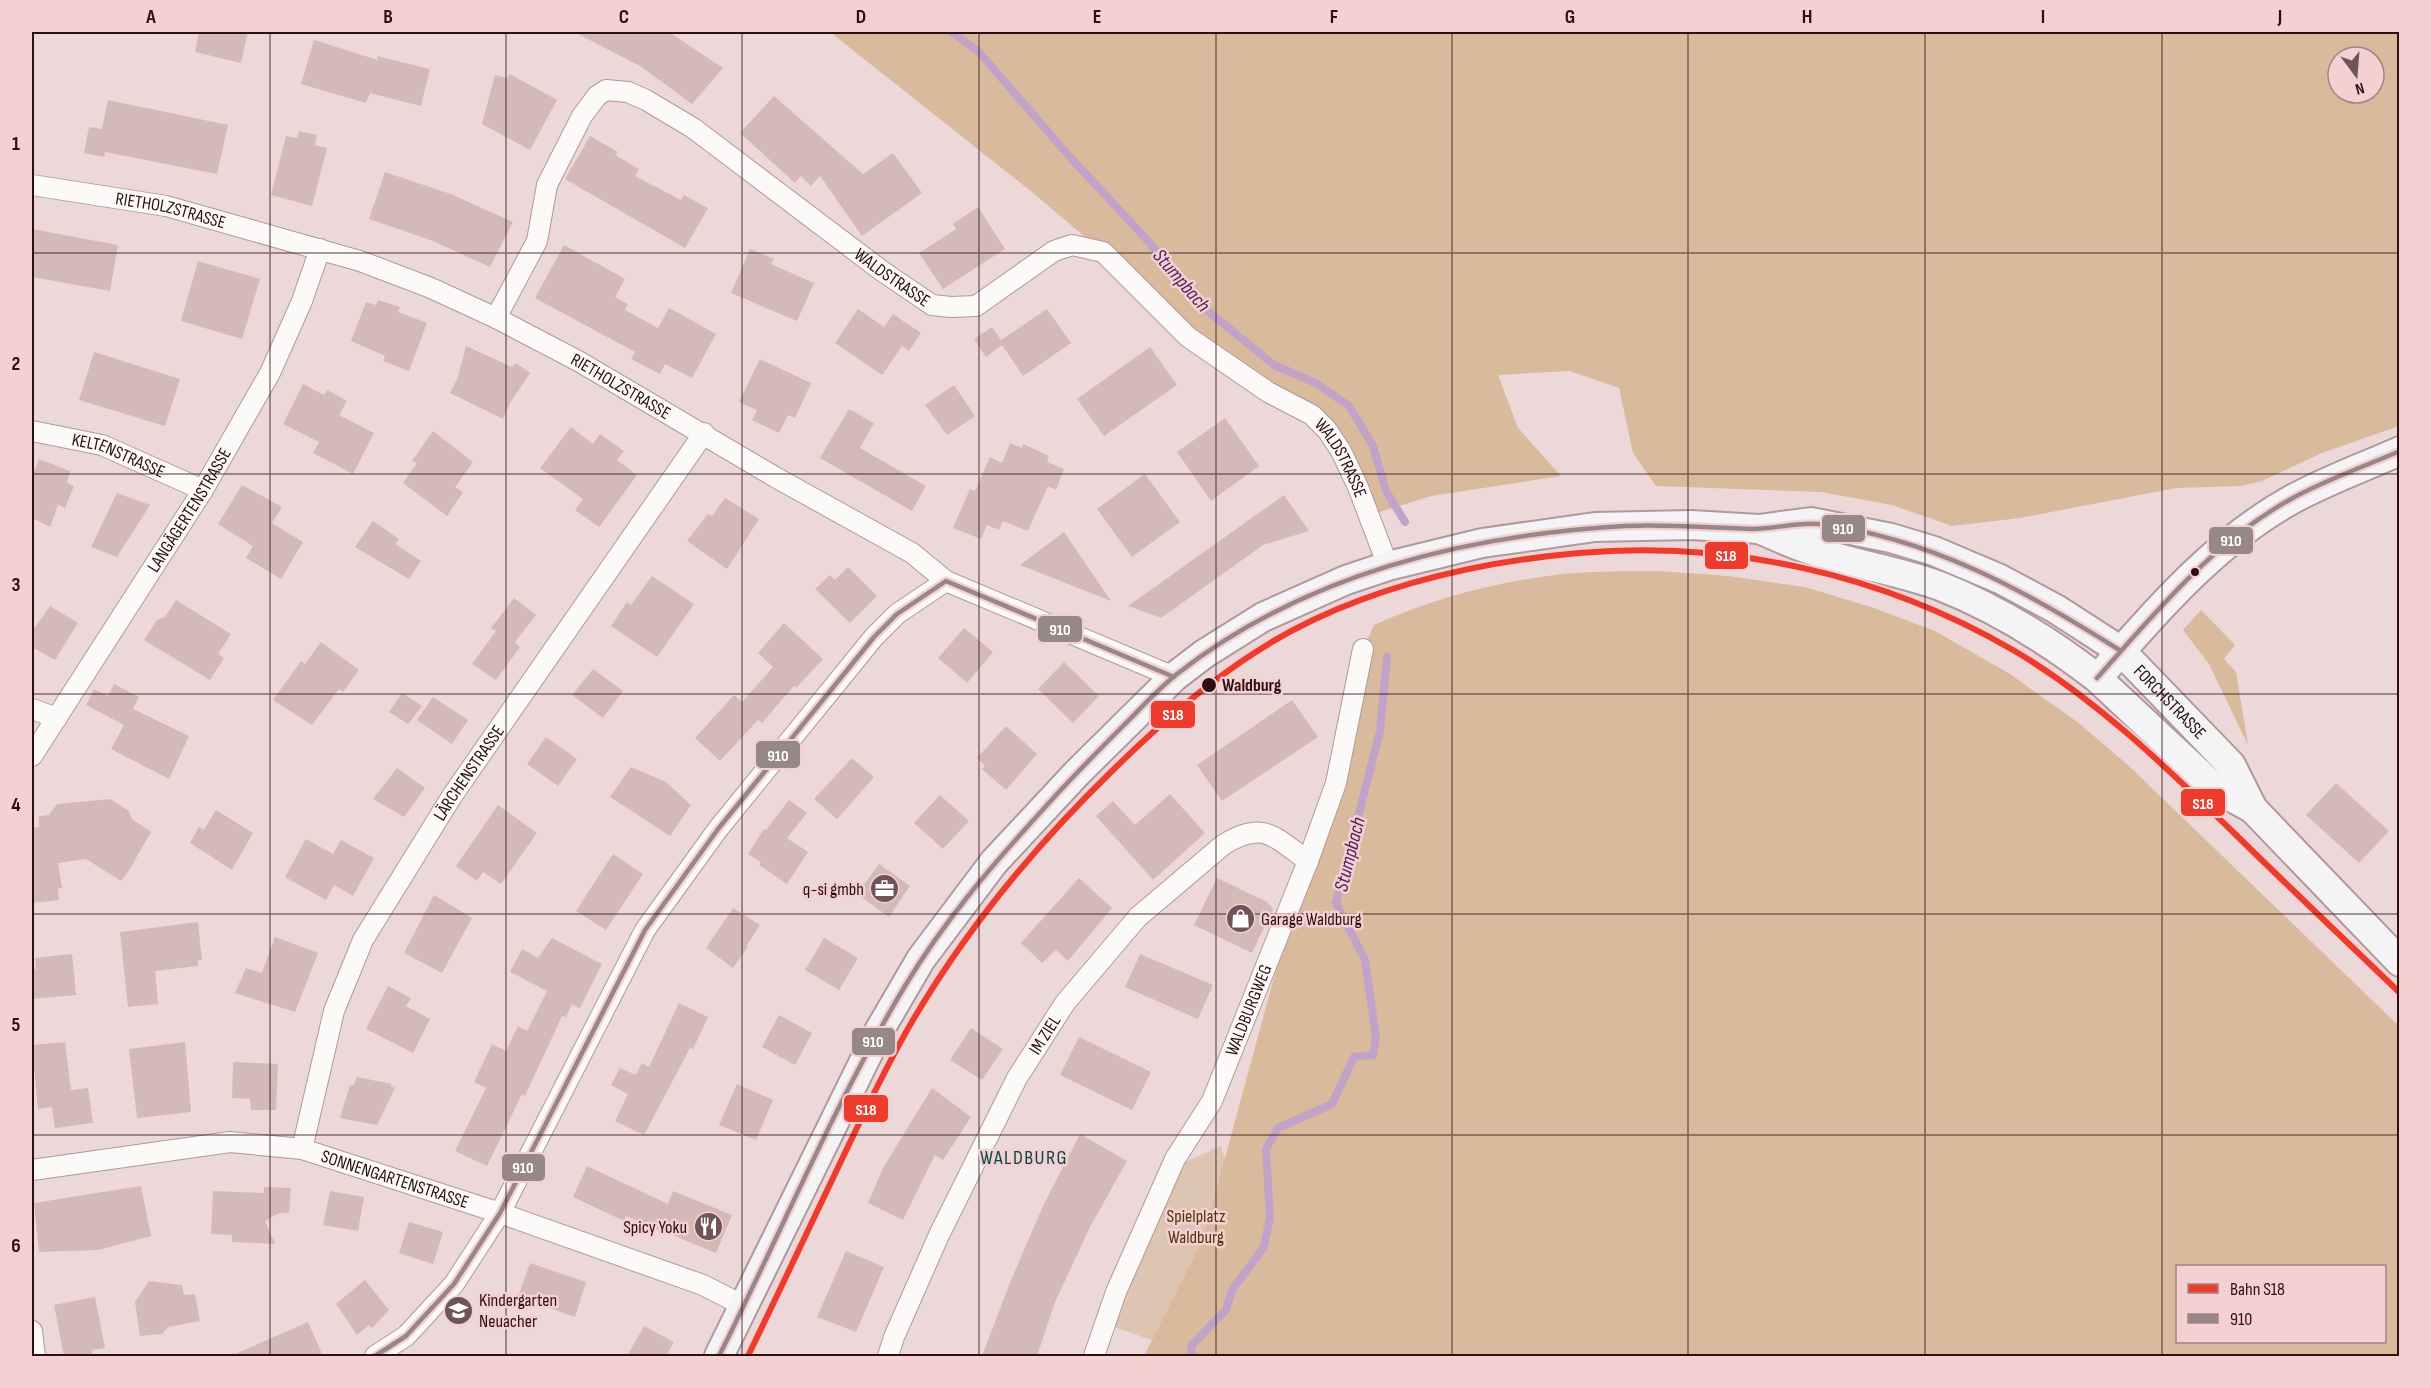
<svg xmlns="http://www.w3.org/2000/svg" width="2431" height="1388" font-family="'Sofia Sans Condensed',sans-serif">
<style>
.green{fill:#dec5b1}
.forest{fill:#d9ba9d;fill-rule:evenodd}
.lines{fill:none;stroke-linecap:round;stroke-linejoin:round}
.stream{stroke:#c1a3c8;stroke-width:8}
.building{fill:#d3bab7}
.street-casing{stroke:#b0999a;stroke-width:22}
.secondary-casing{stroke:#b0999a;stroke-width:32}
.street{stroke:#fcf9f9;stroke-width:20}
.secondary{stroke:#f4f3f6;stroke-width:28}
.bus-1-casing{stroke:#f4d0d2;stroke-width:9}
.bus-1{stroke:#968788;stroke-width:4.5}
.rail-1-casing{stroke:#f4d0d2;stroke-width:10}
.rail-1{stroke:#eb3c2e;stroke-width:6}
.grid{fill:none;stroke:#2d0f12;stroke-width:1.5;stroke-opacity:0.55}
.bus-dot{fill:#2d0f12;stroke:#f4d0d2;stroke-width:2}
.labels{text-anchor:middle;stroke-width:5;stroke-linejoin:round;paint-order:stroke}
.street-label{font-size:18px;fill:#2d0f12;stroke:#f4d0d2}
.stop-label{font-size:18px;font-weight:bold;fill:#2d0f12;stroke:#f4d0d2;text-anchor:start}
.poi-label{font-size:18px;fill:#2d0f12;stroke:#f4d0d2;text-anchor:end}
.park-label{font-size:18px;fill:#503508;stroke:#f4d0d2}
.water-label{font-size:20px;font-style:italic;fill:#502363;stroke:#f4d0d2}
.neighbourhood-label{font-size:20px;letter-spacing:1.5px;fill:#034646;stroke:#f4d0d2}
.line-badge{stroke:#f4d0d2;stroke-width:2}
.badge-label{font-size:16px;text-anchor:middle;font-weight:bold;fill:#fff}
.neatline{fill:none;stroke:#2d0f12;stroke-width:2}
.grid-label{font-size:20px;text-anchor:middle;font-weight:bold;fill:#2d0f12}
</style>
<rect width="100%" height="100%" fill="#ecd8d9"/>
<path class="green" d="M1221,1146L1245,1222L1177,1349L1114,1327L1144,1245L1183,1163Z"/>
<path class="forest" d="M830,32H2399V426L2322,453L2262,481L2241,486L2176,488L2020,518L1952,526L1892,505L1821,492L1656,486L1633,453L1619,388L1570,371L1498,375L1518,428L1561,476L1431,496L1370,515L1341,451L1268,392L1032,192ZM2338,57H2374V93H2338Z
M1659,571L1728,576L1805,587L1874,608L1935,631L2010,674L2080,724L2130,767L2399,1026V1356H1144L1203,1239L1363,649L1374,625C1433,598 1499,581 1563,574C1595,571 1628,571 1659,571ZM2178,1266H2384V1342H2178Z
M2201,610L2235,645L2224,659L2236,672L2248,745L2209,664L2183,630Z"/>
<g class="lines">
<path class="stream" d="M951,32L978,51L1070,157L1149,242L1198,303L1274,365L1316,383L1349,406L1373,446L1386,491L1405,522
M1192,1356L1191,1346L1226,1310L1232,1290L1264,1247L1270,1218L1266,1149L1278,1128L1332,1104L1354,1057L1373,1055L1376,1038L1365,960L1336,903L1380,731L1387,657"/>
</g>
<path class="building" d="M199,32H248L241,63L195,52Z
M574,32H669L723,68L692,104L640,66Z
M314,40L378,60L377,56L430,69L421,106L370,93L366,103L301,84Z
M510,74L557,100L530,150L482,124L495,75L507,78Z
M774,96L863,174L893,153L922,193L862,236L820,176L811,186L801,176L795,183L740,133Z
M108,100L228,125L217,174L105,152L104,157L84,153L89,127L102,129Z
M299,131L317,135L315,145L327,148L312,206L271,195L286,136L297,138Z
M590,136L618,152L615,155L639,169L635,176L681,200L684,195L708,208L685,248L565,179Z
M385,172L451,194L513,222L490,267L433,241L369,219Z
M978,207L1005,249L943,289L919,253L956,229L953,224Z
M32,229L118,245L110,291L32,277Z
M564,245L625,279L615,297L628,304L625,310L658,328L669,308L716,334L692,378L665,364L660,374L631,359L635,352L535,298Z
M750,249L774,259L771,264L814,283L797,321L731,293Z
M198,261L260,279L242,339L181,321Z
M378,300L400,307L398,312L427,323L409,371L383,361L385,356L351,341L366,302L376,305Z
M858,309L884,327L893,314L921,333L909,351L902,346L882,375L835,343Z
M1047,309L1071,343L1023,376L1002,345L986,357L974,339L992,327L1001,340Z
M466,346L512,367L516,363L530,373L510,403L503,419L450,393L458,377Z
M1150,347L1177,385L1104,436L1077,399Z
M94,352L180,379L165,426L79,400Z
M760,359L811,383L795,418L788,415L779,433L752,420L757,410L739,402Z
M303,384L324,395L327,390L347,401L339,415L374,433L353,474L313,453L319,442L283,424Z
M954,385L975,416L947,435L925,405Z
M849,409L874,423L860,448L926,486L912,511L820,458Z
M1225,418L1259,466L1211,501L1177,452Z
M571,427L593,444L600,434L624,451L617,460L637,475L599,527L575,510L583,499L540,468Z
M433,431L473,462L455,487L463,492L447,516L403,483L417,463L412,461Z
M1010,443L1022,448L1023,444L1049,456L1047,462L1064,469L1056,490L1048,486L1028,531L1003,521L999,530L987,525L981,539L953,528L970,489L975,491L990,457L1002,463Z
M39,459L70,471L67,483L74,486L65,508L58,505L50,527L32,518V477Z
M1145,474L1180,522L1132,557L1097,509Z
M242,485L282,507L272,523L303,542L281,579L246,558L253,546L218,524Z
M117,493L150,505L117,557L91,547Z
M1284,495L1309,531L1263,545L1161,618L1128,606Z
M725,498L759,519L727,569L687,541L708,514L712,516Z
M373,521L399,539L395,544L421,561L409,579L355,547Z
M1064,532L1111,601L1020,565Z
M848,567L877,596L850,623L815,589L830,575L835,580Z
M652,576L694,604L657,657L611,626L627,602L631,605Z
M514,598L536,615L515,642L520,647L496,680L472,664L496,631L491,628Z
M176,600L231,634L218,654L224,658L210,680L144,640L157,620L165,617Z
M50,606L78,623L55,660L32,647V632Z
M784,623L823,659L796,688L794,686L762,723L758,720L720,761L695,738L734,695L742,702L773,667L758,653Z
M964,628L993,652L967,683L938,658Z
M321,642L359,670L343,692L339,689L312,725L273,700L301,661L305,664Z
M1064,662L1099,696L1073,723L1038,689Z
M593,669L623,691L603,718L572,695Z
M114,684L139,697L133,709L189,736L169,779L111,749L124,725L86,705L94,689L108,696Z
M402,693L422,706L408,724L389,712Z
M433,697L468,720L452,744L417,720Z
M1292,700L1318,737L1222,801L1197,765Z
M1006,726L1037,754L1006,790L982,769L985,766L977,758Z
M546,737L577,759L558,786L527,764Z
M852,758L874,777L837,819L814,799Z
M631,767L666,782L691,805L670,836L610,797Z
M397,768L425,788L404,817L373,799Z
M2336,783L2389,831L2359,863L2306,815Z
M1170,794L1205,833L1153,880L1096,816L1113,801L1135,825Z
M940,795L969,821L943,849L914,823Z
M110,799L129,811L132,819L151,832L128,872L121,881L86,859L58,863L62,888H58L59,900L32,903V828L39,827V816L49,815L57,804Z
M789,800L807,813L787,838L808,852L787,884L759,865L761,862L748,854L764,829L766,830Z
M498,805L537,833L501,884L483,872L477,881L456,866Z
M216,810L253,833L232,870L190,843L199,827L204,830Z
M306,839L333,854L341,840L374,858L353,896L334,885L326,900L285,877Z
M613,854L643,874L606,930L576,911Z
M879,864L910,886L889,917L857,894Z
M1079,878L1112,908L1068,961L1056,950L1042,963L1021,943Z
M1217,878L1267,902L1273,909L1252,953L1194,925Z
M434,895L472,918L442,973L404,953Z
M733,908L760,925L747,945L748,947L733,968L706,948Z
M198,922L202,960H198V966L155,971L158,1004L128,1007L120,932Z
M275,937L318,953L295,1012L235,993L246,968L262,973Z
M552,938L602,964L580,1008L572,1004L566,1017L562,1016L525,1096L522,1094L487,1166L455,1151L486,1088L474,1082L492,1044L506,1051L518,1026L527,1031L547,991L510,972L522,949L538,958Z
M824,938L858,958L839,990L805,970Z
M72,954L76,995L32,999V969H36L35,958Z
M1140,954L1213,985L1198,1019L1125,987Z
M388,986L411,998L406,1006L430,1019L413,1053L366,1029Z
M679,1003L708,1017L693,1049L690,1048L644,1135L615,1121L628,1094L611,1085L620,1068L636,1075L642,1063L649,1067Z
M779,1015L812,1033L795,1065L762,1047Z
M971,1028L1003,1049L982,1080L950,1060Z
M1079,1037L1151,1072L1132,1110L1060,1075Z
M65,1042L71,1090L88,1088L93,1123L55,1128L52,1107L38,1109L32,1045Z
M185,1042L191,1112L137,1118L129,1049Z
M233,1062L278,1064L276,1110H251L250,1099L232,1098Z
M357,1077L392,1084L390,1086L395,1088L377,1125L340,1118L350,1085H354Z
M737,1084L773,1100L756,1140L719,1125Z
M932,1088L971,1117L943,1160L935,1155L903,1220L868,1203L883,1168Z
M1080,1134L1127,1161L1090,1227L1055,1302L1037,1356H982L1011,1280L1044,1204Z
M587,1166L668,1204L673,1191L732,1215L716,1253L626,1216L624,1221L573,1197Z
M141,1186L151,1236L98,1250L39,1252L34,1203Z
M264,1187L291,1188L289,1213H279L265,1221L275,1244L232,1242V1235L211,1234L213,1191L264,1193Z
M330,1191L364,1197L358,1231L323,1225Z
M409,1222L443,1232L433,1264L399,1253Z
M846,1251L884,1267L856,1332L817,1317Z
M530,1263L586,1282L575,1317L518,1297Z
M365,1280L389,1310L372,1328L369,1325L357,1335L336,1304Z
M149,1281L182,1285L184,1295L195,1294L200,1321L168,1327L162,1334L140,1336L135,1302Z
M95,1297L105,1348L92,1350V1354L64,1356L54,1305Z
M308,1322L323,1356H231Z
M644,1326L674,1342L666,1356H627Z"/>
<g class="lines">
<defs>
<g id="street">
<path id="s1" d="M32,185L166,206L360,261L431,288L496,318L580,362L775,477L912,553L946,581L1174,677"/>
<path id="s2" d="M496,318L537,241L547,185L582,116L597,96L606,90L628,92L646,100L693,128L882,271L932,305L951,307L976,306L1054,251L1072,245L1103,252L1188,337L1268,392L1312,415L1327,430L1341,451L1358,487L1388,566"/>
<path id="s3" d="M32,431L102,445L203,490"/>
<path d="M32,709L57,718"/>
<path id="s4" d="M32,756L203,490L270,373L302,301L320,249"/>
<path id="s5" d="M302,1149L334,1011L363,940L452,796L704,433"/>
<path id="s6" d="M32,1170L230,1142L302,1149L500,1213L703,1285L744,1306"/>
<path d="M32,1331L35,1356"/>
<path d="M375,1356L406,1336L454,1284L500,1213L645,930L718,829L874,637L897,614L946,581"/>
<path id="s7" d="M888,1356L894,1337L939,1235L1017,1078L1065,1003L1138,917L1223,845C1264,819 1275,838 1308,861"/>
<path id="s8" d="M1094,1356L1116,1292L1175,1159L1212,1101L1308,861L1336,783L1363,649"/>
</g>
<g id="secondary">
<path d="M1761,530C1776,536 1792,544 1808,549C1851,564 1897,570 1940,586C1996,608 2049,641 2097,678L2215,788L2253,809L2400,962"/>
<path d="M2109,665C2162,604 2219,540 2291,500C2325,481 2364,467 2400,451"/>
<path id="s9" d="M719,1356L879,1031L921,959L994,862L1077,773L1174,677L1204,654L1263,617L1346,580L1388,566L1482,543L1595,527L1691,525L1759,529L1811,522L1891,538L1934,551L2000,579L2056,609L2121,651L2231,765L2253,809"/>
</g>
</defs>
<use href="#street" class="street-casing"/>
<use href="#secondary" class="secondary-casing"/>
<use href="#street" class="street"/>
<use href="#secondary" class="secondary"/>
<defs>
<path id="bus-1" d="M946,581L1174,677
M2097,678C2155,613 2213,542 2291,499C2325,480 2363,467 2400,451
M375,1356L406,1336L454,1284L500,1213L645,930L718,829L874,637L897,614L946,581
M719,1356C781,1233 834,1104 905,986C945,919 995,862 1047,805C1072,777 1098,751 1124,725C1141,708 1158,689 1177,674C1305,574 1466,535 1625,526C1668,524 1710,528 1754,529C1775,529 1796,522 1818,524C1929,537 2028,592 2121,651"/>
</defs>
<use href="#bus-1" class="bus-1-casing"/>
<use href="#bus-1" class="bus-1"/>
<defs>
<path id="rail-1" d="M748,1356C780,1290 811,1224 843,1157C865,1111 887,1064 913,1020C967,928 1036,845 1112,771C1172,712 1237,656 1313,620C1396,581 1489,561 1579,553C1730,540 1882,574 2013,650C2095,698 2165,766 2233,832C2288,886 2344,939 2400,993"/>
</defs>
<use href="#rail-1" class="rail-1-casing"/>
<use href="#rail-1" class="rail-1"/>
</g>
<path class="grid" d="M270,32V1356M506,32V1356M742,32V1356M979,32V1356M1216,32V1356M1452,32V1356M1688,32V1356M1925,32V1356M2162,32V1356M32,253H2400M32,474H2400M32,694H2400M32,914H2400M32,1135H2400"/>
<defs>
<symbol id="office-disc" viewBox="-11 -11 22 22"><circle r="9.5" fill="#705558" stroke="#f4d0d2"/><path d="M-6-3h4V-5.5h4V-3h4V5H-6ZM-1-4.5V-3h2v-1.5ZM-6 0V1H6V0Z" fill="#fff"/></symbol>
<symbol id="shop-disc" viewBox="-11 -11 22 22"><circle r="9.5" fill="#705558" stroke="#f4d0d2"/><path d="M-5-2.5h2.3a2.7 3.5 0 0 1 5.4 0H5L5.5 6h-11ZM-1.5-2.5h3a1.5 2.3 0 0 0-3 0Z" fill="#fff"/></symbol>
<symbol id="restaurant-disc" viewBox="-11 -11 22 22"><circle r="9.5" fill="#705558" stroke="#f4d0d2"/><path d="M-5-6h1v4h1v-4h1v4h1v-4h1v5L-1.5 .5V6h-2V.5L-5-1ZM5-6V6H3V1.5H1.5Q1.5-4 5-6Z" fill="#fff"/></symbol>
<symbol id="school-disc" viewBox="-11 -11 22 22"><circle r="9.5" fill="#705558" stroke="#f4d0d2"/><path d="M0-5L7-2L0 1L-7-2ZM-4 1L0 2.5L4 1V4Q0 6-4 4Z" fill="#fff"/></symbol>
</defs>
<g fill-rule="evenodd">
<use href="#office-disc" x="868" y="872" width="33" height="33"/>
<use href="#shop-disc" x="1224" y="902" width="33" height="33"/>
<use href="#restaurant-disc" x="692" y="1210" width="33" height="33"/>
<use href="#school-disc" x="442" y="1294" width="33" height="33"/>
</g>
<g class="bus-dot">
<circle cx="2195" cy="572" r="5"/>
<circle cx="1209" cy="685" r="8"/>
</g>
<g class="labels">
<g class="street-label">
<text dy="6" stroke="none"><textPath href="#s1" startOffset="141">RIETHOLZSTRASSE</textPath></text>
<text dy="6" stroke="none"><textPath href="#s2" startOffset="603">WALDSTRASSE</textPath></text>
<text dy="6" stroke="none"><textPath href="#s1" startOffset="627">RIETHOLZSTRASSE</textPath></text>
<text dy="6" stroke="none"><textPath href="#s3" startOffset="90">KELTENSTRASSE</textPath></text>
<text dy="6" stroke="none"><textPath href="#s2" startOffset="1161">WALDSTRASSE</textPath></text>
<text dy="6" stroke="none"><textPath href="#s4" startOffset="292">LANGÄGERTENSTRASSE</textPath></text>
<text dy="6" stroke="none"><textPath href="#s9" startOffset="1905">FORCHSTRASSE</textPath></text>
<text dy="6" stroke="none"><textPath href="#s5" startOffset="416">LÄRCHENSTRASSE</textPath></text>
<text dy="6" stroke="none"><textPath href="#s8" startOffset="380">WALDBURGWEG</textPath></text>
<text dy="6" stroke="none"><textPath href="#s7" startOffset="358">IM ZIEL</textPath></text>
<text dy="6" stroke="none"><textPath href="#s6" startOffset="370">SONNENGARTENSTRASSE</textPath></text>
</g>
<g class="stop-label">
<text x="1222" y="691">Waldburg</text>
</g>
<g class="poi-label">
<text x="864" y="895">q-si gmbh</text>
<text x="1261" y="925" text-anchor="start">Garage Waldburg</text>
<text x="687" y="1233">Spicy Yoku</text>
<text x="479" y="1306" text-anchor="start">Kindergarten<tspan x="479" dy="21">Neuacher</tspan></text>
</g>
<g class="park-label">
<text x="1196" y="1222">Spielplatz<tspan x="1196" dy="21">Waldburg</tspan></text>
</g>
<g class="water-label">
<text transform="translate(1182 280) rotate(49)" y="7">Stumpbach</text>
<text transform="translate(1349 854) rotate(-76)" y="7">Stumpbach</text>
</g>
<g class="neighbourhood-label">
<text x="1024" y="1164">WALDBURG</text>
</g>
</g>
<g class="line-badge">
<rect x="1821" y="514" width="45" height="29" rx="6" fill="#968788"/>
<rect x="2208" y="526" width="46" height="29" rx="6" fill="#968788"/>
<rect x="1704" y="541" width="45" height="29" rx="6" fill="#eb3c2e"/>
<rect x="1037" y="615" width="46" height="28" rx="6" fill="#968788"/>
<rect x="1150" y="700" width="46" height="29" rx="6" fill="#eb3c2e"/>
<rect x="755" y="740" width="46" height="29" rx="6" fill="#968788"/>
<rect x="2180" y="788" width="46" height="29" rx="6" fill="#eb3c2e"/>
<rect x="851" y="1027" width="45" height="29" rx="6" fill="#968788"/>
<rect x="843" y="1094" width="46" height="29" rx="6" fill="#eb3c2e"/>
<rect x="501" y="1153" width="45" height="29" rx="6" fill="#968788"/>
</g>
<g class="badge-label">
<text x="1843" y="534">910</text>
<text x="2231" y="546">910</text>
<text x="1726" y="561">S18</text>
<text x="1060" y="635">910</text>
<text x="1173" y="720">S18</text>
<text x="778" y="761">910</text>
<text x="2203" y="809">S18</text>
<text x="873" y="1047">910</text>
<text x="866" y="1115">S18</text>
<text x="523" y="1173">910</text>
</g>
<rect width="2431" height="1388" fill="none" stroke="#f4d0d2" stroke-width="66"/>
<rect x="2176" y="1265" width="210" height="78" fill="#f4d0d2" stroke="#a48385" stroke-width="1.5"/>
<rect x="2188" y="1284" width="30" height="9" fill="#eb3c2e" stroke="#a48385" stroke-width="1.5"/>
<text x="2230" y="1295" font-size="18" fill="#2d0f12">Bahn S18</text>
<rect x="2188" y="1314" width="30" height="9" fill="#968788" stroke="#a48385" stroke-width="1.5"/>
<text x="2230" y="1325" font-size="18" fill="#2d0f12">910</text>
<g transform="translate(2356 75) rotate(164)"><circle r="28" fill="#f4d0d2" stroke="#a48385" stroke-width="1.5"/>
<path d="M0-4.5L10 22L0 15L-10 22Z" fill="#705558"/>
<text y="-9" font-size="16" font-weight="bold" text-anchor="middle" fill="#2d0f12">N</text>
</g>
<rect x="33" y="33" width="2365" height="1322" class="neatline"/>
<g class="grid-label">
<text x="151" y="23">A</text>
<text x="388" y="23">B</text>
<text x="624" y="23">C</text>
<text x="861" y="23">D</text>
<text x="1097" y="23">E</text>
<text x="1334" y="23">F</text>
<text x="1570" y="23">G</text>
<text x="1807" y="23">H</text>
<text x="2043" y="23">I</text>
<text x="2280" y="23">J</text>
<text x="16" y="150">1</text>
<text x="16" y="370">2</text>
<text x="16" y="591">3</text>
<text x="16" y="811">4</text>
<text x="16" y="1031">5</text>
<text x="16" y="1252">6</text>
</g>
</svg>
